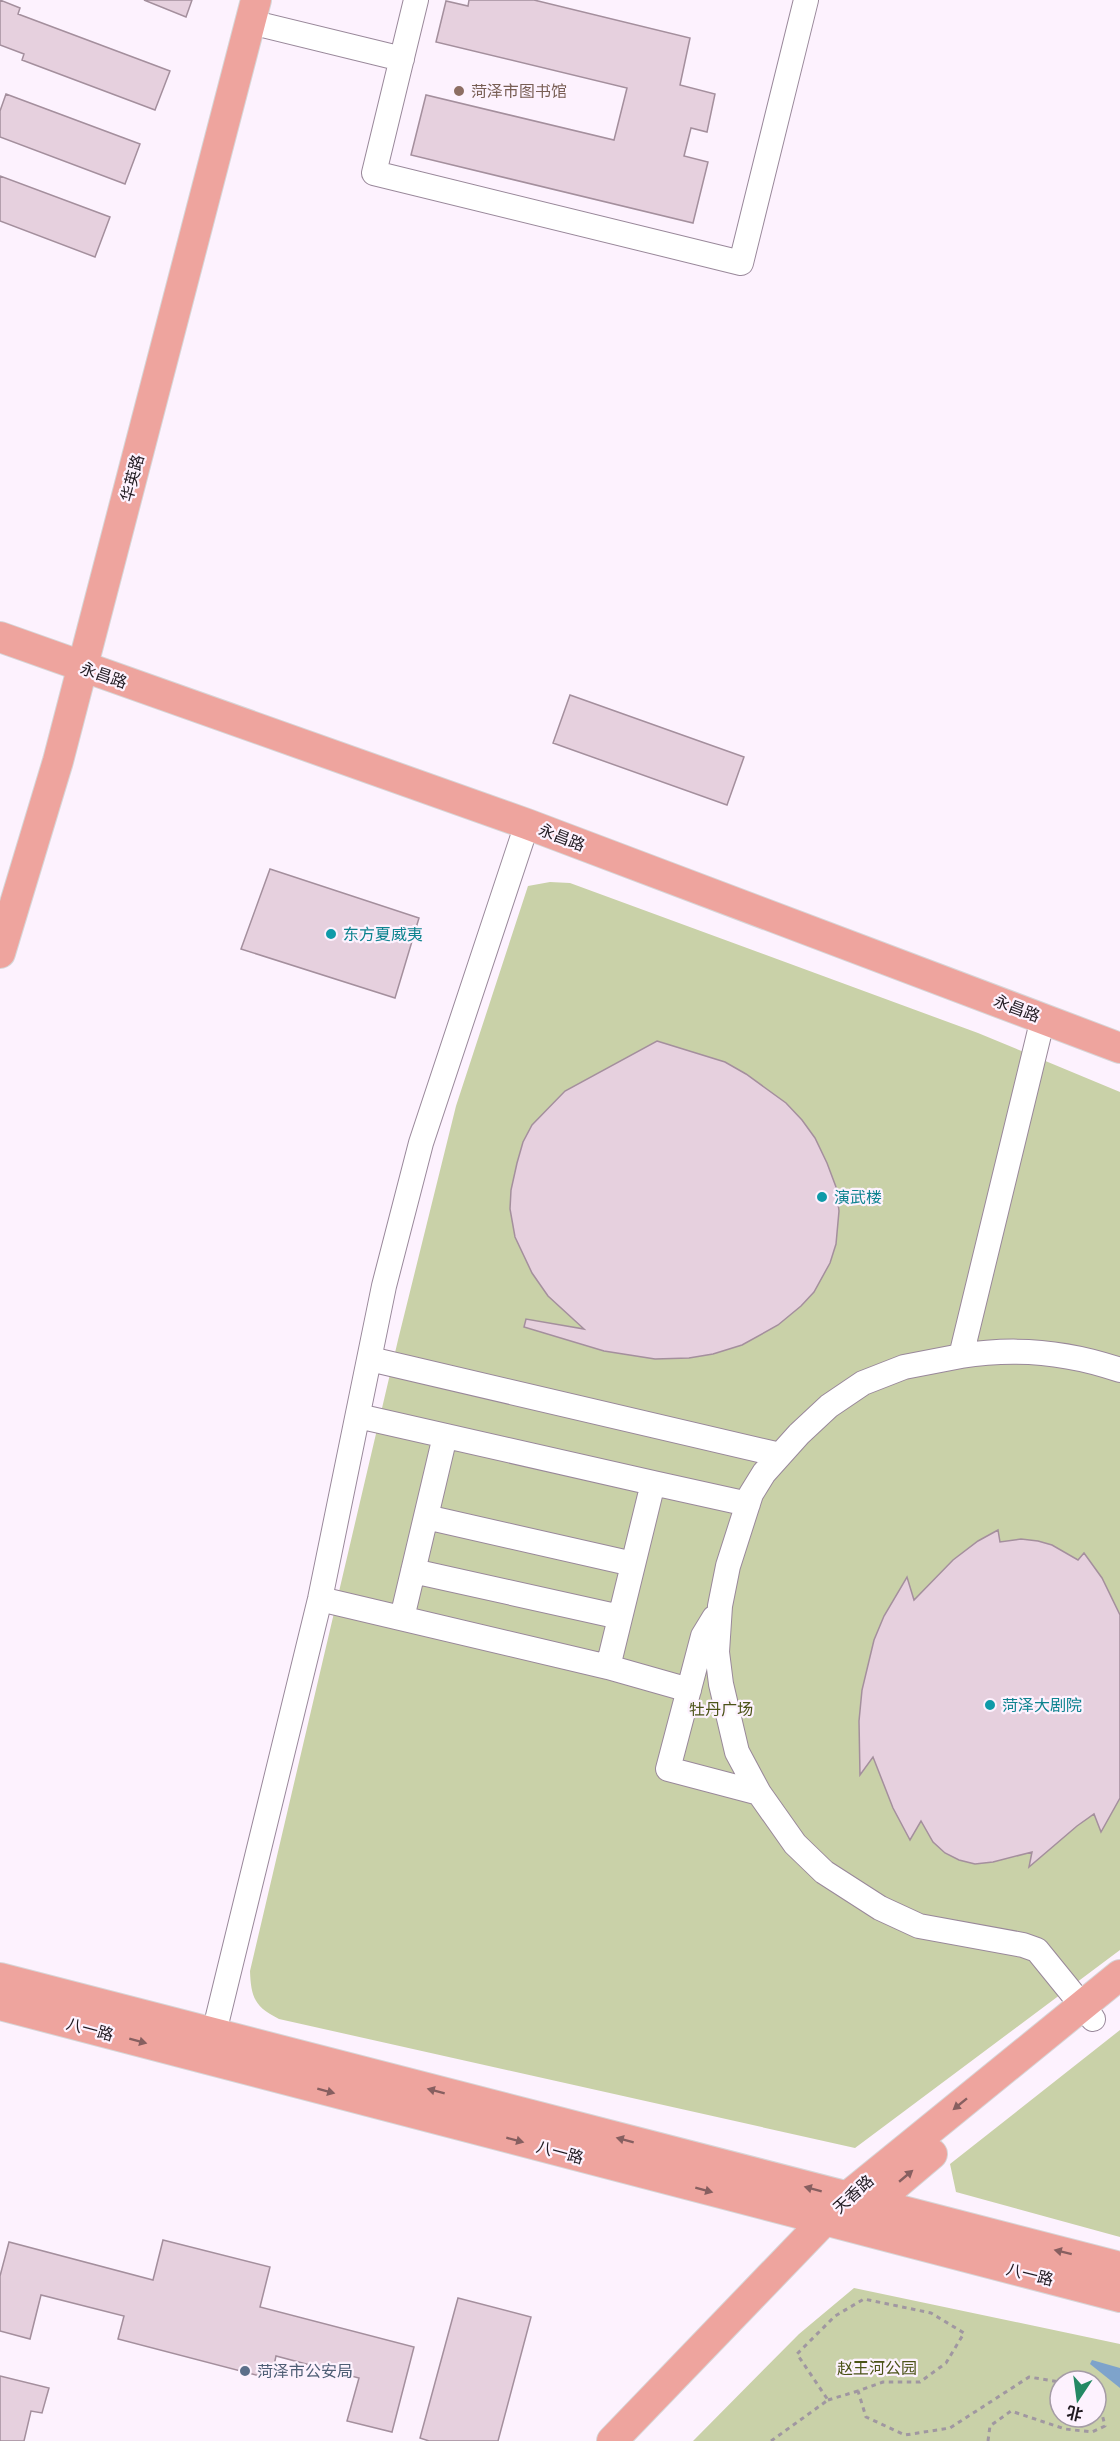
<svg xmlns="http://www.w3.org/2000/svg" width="1120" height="2441" font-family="'Roboto Condensed','Noto Sans SC',sans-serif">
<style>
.green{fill:#c9d1a8;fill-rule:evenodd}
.water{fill:#7ea3cb}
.building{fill:#e6d0de;stroke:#a48f9d;stroke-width:1.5}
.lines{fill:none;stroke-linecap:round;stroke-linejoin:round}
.minor-casing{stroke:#99889a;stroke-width:26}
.major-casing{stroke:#d7d6d7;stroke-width:32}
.path{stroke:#a097a1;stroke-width:3;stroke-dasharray:4.5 4.5;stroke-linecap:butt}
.minor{stroke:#fff;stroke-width:24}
.major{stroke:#eea49e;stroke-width:30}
.oneway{fill:#875f60}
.education-dot{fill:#8d6e63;stroke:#fdf2fe;stroke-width:2}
.culture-dot{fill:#0f9aa8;stroke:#fdf2fe;stroke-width:2}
.service-dot{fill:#5c6f8a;stroke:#fdf2fe;stroke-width:2}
.labels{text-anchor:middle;stroke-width:4.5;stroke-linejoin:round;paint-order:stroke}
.education-label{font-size:16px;fill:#785e54;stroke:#fdf2fe;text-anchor:start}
.street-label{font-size:16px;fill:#201a21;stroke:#fdf2fe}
.culture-label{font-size:16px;fill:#0d838f;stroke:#fdf2fe;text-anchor:start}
.park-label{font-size:16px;fill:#4c5318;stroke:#fdf2fe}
.service-label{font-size:16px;fill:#4e5e75;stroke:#fdf2fe;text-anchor:start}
</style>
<rect width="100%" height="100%" fill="#fdf2fe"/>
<path class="green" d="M550,882L570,883L978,1033L1120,1092V1950L855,2148L279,2019C255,2007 251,1998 250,1971L398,1340L456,1106L528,886Z
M1120,2030V2237L956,2192L950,2164Z
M854,2288L1120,2344V2441H693L799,2334ZM1060,2381H1096V2417H1060Z"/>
<path class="water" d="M1092,2360L1120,2368V2388L1090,2364Z"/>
<path class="building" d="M0,0L20,8L18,14L170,71L155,110L22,60L24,54L0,45Z
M144,0H192L186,17Z
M469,0H534L690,38L680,85L715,94L707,132L691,128L684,156L708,162L693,223L411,155L426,95L614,140L627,88L436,42L446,1L468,6Z
M6,94L140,144L125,184L0,137V111Z
M0,176L110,217L95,257L0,221Z
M570,695L744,757L727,805L553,743Z
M270,869L419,918L395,998L241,949Z
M657,1041L725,1062L746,1074L786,1103L802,1120L815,1138L827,1163L836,1187L839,1211L836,1244L830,1263L814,1292L801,1306L778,1325L742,1345L713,1354L689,1358L655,1359L604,1351L524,1327L526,1319L584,1329L548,1296L532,1273L515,1237L510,1209L511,1190L517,1163L523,1142L532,1125L565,1091Z
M998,1530L1000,1542L1021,1539L1038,1541L1052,1545L1078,1560L1084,1553L1102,1578L1120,1615V1798L1101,1832L1094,1814L1077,1826L1029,1867L1032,1852L993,1862L975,1864L959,1860L945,1853L933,1842L921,1821L910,1840L893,1808L873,1757L860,1775L859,1721L862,1690L874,1640L884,1616L907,1577L914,1600L953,1560L978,1541Z
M163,2240L270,2267L260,2307L414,2347L392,2432L347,2421L359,2378L276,2356L271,2379L118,2339L124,2316L41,2295L30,2339L0,2331V2276L9,2242L153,2280Z
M458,2298L531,2317L498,2441H429L420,2438Z
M0,2376L49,2388L42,2413L31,2411L24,2441H0Z"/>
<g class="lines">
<defs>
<path id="minor" d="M416,0L374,173L741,263L806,0
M250,22L402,59
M1043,1018L961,1356C1015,1347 1068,1352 1120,1370
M961,1356L904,1367L863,1383L829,1406L799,1434L764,1473L751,1494L728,1566L720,1606L717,1652L721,1684L737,1752L759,1793L795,1844L824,1872L880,1908L919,1926L1023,1945L1037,1950L1093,2019
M370,1359L780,1455
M653,1483L748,1504
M426,1517L633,1564
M413,1571L620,1617
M320,1599L608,1667L653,1483L358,1416
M402,1618L445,1436
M714,1618L703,1636L668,1769L759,1793
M608,1667L689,1690
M210,2049L320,1599L384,1286L421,1143L527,824"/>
<path id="major" d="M0,637L527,824L1120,1048
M0,953L58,761L256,0
M0,1978L1120,2267
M0,2005L1120,2297
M861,2214L932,2154
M612,2441L847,2197L1120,1975"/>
</defs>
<use href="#minor" class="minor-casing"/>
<use href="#major" class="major-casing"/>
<path class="path" d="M828,2400L858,2391
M771,2441L828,2400L797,2354L835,2316L864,2299L931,2313L964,2333L946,2363L920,2382H883L858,2391L866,2417L905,2435L950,2428L1029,2377L1060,2382
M988,2441L990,2426L1011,2411L1065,2429L1092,2432L1105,2426L1099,2402L1096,2401"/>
<use href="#minor" class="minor"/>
<use href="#major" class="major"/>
</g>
<defs><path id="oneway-solid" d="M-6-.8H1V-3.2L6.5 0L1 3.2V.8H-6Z" transform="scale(1.5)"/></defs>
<g class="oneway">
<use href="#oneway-solid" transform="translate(138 2041) rotate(15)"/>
<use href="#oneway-solid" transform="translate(326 2091) rotate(15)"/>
<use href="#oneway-solid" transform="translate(436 2091) rotate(-165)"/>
<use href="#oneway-solid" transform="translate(960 2104) rotate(141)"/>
<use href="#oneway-solid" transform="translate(515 2140) rotate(15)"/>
<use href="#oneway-solid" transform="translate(625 2140) rotate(-165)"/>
<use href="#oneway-solid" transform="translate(906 2176) rotate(-40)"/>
<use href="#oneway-solid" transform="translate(813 2189) rotate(-165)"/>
<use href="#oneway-solid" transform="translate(704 2190) rotate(15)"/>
<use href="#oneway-solid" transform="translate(1063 2252) rotate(-166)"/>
</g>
<circle class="education-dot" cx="459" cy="91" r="6"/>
<g class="culture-dot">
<circle cx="331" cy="934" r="6"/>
<circle cx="822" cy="1197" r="6"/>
<circle cx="990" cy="1705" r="6"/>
</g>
<circle class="service-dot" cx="245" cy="2371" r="6"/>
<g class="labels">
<g class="education-label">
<text x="471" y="97">菏泽市图书馆</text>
</g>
<g class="street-label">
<text transform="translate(132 478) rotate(-75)" y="6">华英路</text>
<text transform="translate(104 675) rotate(19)" y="6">永昌路</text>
<text transform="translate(562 837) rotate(21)" y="6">永昌路</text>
<text transform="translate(1017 1008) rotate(21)" y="6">永昌路</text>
<text transform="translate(90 2029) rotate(15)" y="6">八一路</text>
<text transform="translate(560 2152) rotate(15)" y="6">八一路</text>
<text transform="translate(853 2194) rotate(-42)" y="6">天香路</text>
<text transform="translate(1030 2274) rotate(14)" y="6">八一路</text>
</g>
<g class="culture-label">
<text x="343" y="940">东方夏威夷</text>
<text x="834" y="1203">演武楼</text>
<text x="1002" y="1711">菏泽大剧院</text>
</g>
<g class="park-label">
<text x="721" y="1715">牡丹广场</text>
<text x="877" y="2374">赵王河公园</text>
</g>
<g class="service-label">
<text x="257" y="2377">菏泽市公安局</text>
</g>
</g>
<g transform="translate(1078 2399) rotate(193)"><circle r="28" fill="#fdf2fe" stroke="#a59ca6" stroke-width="1.5"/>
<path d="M0-4.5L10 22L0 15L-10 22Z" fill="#248964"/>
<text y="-9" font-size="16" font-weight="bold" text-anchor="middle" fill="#201a21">北</text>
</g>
</svg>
